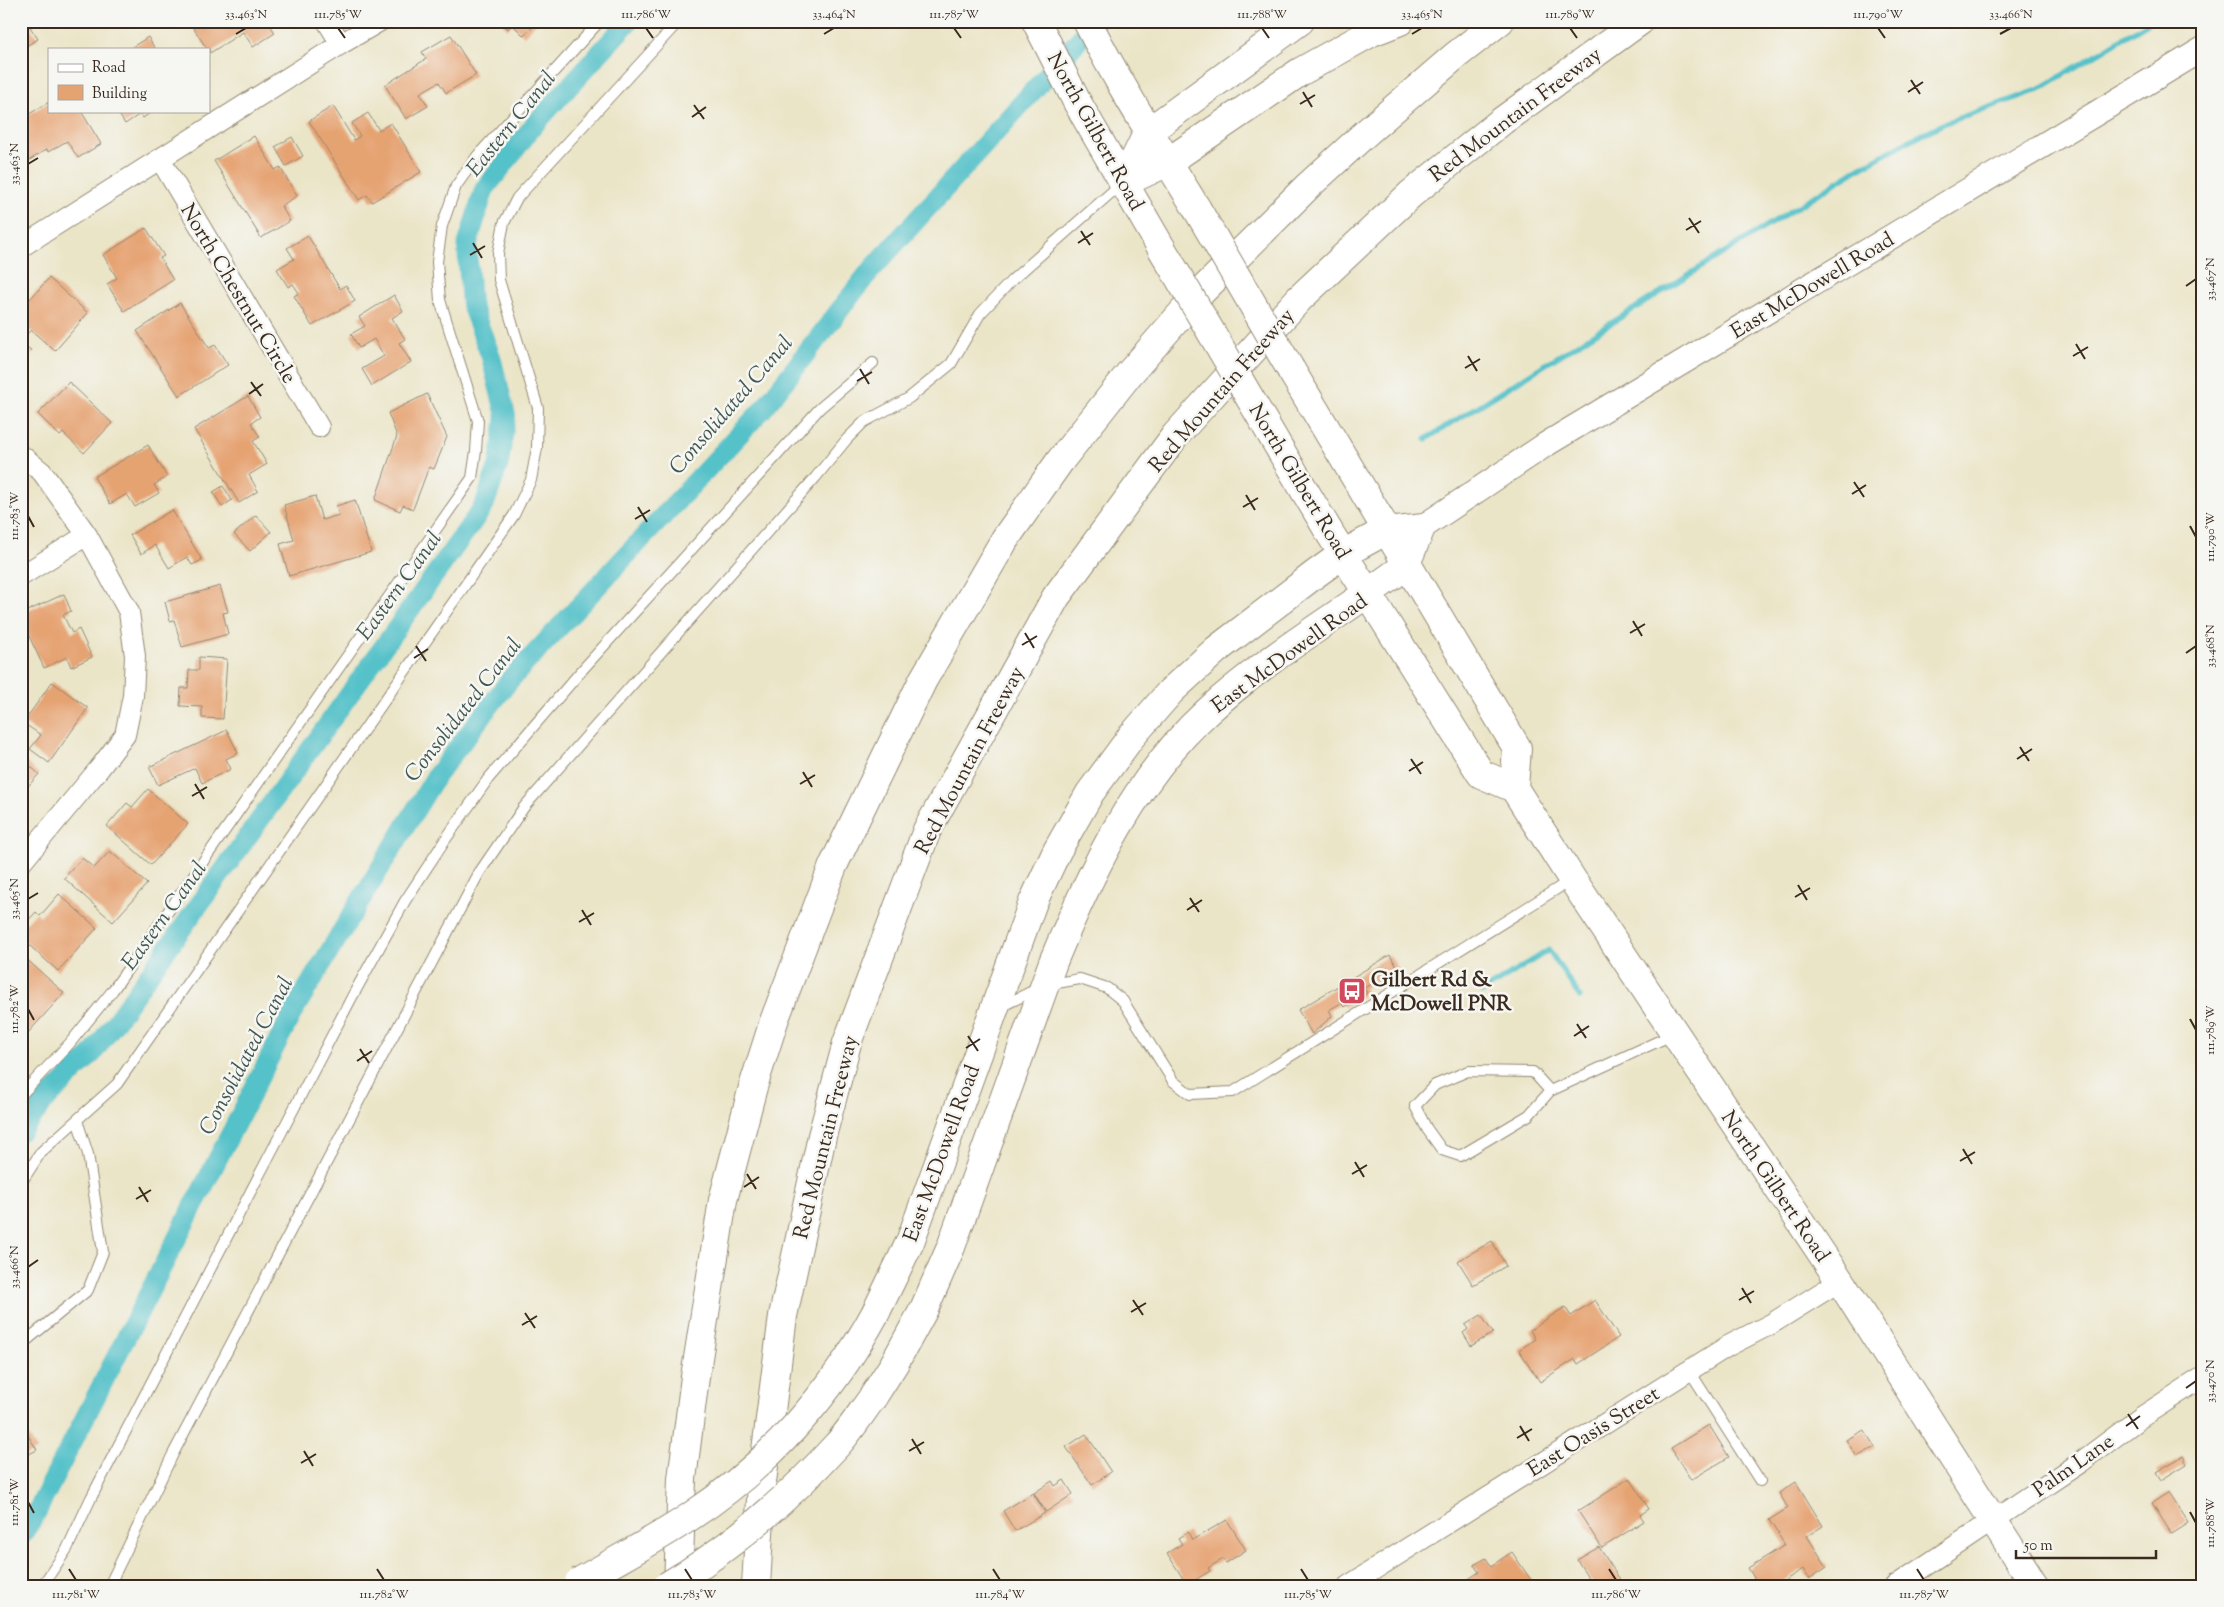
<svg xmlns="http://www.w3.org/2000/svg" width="2224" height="1607" font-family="'Sorts Mill Goudy',serif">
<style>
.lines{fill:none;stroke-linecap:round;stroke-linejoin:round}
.stream{stroke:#54c1c9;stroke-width:5.5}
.canal{stroke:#54c1c9;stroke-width:20}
.building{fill:#e6a372}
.service-casing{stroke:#938873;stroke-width:12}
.minor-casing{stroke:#938873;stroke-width:22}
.tertiary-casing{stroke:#938873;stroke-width:26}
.secondary-casing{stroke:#938873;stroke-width:30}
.primary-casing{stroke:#938873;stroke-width:30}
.motorway-casing{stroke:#938873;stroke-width:30}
.service{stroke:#fff;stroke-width:10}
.minor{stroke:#fff;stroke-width:20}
.tertiary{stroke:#fff;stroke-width:24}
.secondary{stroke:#fff;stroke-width:28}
.primary{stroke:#fff;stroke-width:28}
.motorway{stroke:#fff;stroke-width:28}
.secondary-bridge-casing{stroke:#938873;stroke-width:30;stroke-linecap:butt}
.primary-bridge-casing{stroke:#938873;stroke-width:30;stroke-linecap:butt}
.secondary-bridge{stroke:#fff;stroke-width:28}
.primary-bridge{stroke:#fff;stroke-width:28}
.ticks{fill:none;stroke:#3b2a1e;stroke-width:2}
.labels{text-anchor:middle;stroke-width:5;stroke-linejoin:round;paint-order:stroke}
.street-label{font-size:21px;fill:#3b2a1e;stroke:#f6f6f2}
.poi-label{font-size:21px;font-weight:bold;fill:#3b2a1e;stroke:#f6f6f2;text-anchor:start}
.water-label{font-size:22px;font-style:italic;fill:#425751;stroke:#f6f6f2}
.neatline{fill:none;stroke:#3b2a1e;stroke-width:2}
.ticks-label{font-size:12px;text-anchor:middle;fill:#3b2a1e}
</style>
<rect width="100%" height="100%" fill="#f6f6f2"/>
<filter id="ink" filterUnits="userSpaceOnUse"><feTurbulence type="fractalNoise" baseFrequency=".02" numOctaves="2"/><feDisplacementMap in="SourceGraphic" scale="10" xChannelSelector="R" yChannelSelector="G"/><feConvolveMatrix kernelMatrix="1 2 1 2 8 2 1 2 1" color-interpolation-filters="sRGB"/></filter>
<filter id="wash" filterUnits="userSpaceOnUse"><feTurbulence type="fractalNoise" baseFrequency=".0096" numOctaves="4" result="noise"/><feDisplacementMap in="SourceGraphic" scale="20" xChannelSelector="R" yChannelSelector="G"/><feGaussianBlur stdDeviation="1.12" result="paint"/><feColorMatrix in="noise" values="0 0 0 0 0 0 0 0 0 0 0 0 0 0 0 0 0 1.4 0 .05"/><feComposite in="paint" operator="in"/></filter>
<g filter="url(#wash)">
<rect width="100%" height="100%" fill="#ebe5c8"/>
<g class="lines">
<path class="stream" d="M1426,439L1853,172L1910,140L1945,123L2038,90L2151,21
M1482,992L1549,950L1580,997"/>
<path class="canal" d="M21,1131L44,1102L93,1053L484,506L499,463L506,416L491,357L471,304L467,246L484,190L534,125L629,21
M21,1536L34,1517L294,1010L436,776L509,681L764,408L866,276L1096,21"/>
</g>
<g id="blocks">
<path class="building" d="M21,21H40L30,27L38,39L21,49Z
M189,21H268L275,33L253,47L243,32L210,53L209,49H207Z
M500,21H538L524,36L512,24L508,29Z
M451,35L476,75L446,93L439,82L420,93L428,106L406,119L385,85L426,59L422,52Z
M148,37L155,49H129Z
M49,102V111H81L101,144L78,158L67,141L48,152L47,149L25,163L21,157V119Z
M333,106L354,140L360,136L352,123L368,113L379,130L391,123L421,172L372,202L367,195L359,200L309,121Z
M117,111H153L143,118L140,114L125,124Z
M254,136L275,170L280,167L297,196L281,206L290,221L261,238L214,161Z
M292,137L303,156L286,166L275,147Z
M146,228L164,256L160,258L173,280L124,311L107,284L117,278L103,255Z
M308,236L340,289L346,285L355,301L312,326L294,296L299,293L293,284L288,287L277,269L294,259L287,248Z
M49,278L88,313L55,351L31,330L26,335L21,330V309Z
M394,295L403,311L392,318L405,339L399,343L411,362L372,386L362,369L384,356L374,339L359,348L351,334L365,326L359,317Z
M180,303L209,348L215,345L228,365L179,396L137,331Z
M21,344L31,350L21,364Z
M69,382L112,423L84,453L63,433L60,436L38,414Z
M427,394L447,437L434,469L429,467L413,509L403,505L400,511L375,500L397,436L388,413Z
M248,396L260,417L251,423L260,437L253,441L267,464L249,475L258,491L239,503L194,429Z
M148,445L167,477L154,485L159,493L135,507L127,494L110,504L94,477Z
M223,486L232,500L222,507L213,492Z
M315,496L322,520L339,515L336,506L355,500L371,552L289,576L280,544L294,540L284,505Z
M172,510L202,560L192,565L187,557L169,568L155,545L141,554L130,535Z
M256,515L271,532L250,551L234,534Z
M220,586L228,612L223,613L228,634L182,647L174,620L170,621L165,602Z
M64,594L71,611L63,615L72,633L79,629L92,657L71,667L67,657L44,668L21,619V614Z
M199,657L227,659L223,719L202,718V707L180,706L181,688H188L189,670H199Z
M52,682L88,708L49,763L30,749L41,735L23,723Z
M227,730L238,753L226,759L231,769L202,783L195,768L158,785L149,767Z
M21,758L39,774L21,794Z
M148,789L188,824L151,865L107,826L127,803L132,807Z
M110,851L147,884L113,922L64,878L82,858L94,868Z
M59,894L97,928L58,971L21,938V928L36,912L40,916Z
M22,955L64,993L27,1034L21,1028Z
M1390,955L1403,977L1380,986L1377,981L1364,988L1367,993L1344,1007L1341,1003L1329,1010L1332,1016L1312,1034L1298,1010Z
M1492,1241L1506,1266L1473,1285L1458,1261Z
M1595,1300L1619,1337L1578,1364L1575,1359L1540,1382L1519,1350L1535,1339L1530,1330L1565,1307L1571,1316Z
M1481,1315L1493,1333L1471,1346L1463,1333L1468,1329L1465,1325Z
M1709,1425L1729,1457L1691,1480L1671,1448Z
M23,1427L37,1450L21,1458V1428Z
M1864,1430L1875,1447L1857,1457L1846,1440Z
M1086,1434L1111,1472L1092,1485L1066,1447Z
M2183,1456L2187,1464L2161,1480L2156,1472Z
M1630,1478L1649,1509L1640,1515L1644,1521L1602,1548L1578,1511Z
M1064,1480L1073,1494L1046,1512L1034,1493L1052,1481L1055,1486Z
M1796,1482L1823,1526L1807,1536L1827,1567L1809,1579L1803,1569L1776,1586H1759L1748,1568L1785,1545L1769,1520L1788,1508L1779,1493Z
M2169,1492L2188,1522L2171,1533L2152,1503Z
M1033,1493L1045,1513L1015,1531L1003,1511Z
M1227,1520L1246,1550L1226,1563L1223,1559L1208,1568L1210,1571L1187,1585L1167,1553L1182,1544L1178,1538L1188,1532L1192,1540Z
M1599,1547L1621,1581L1614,1586H1594L1577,1560Z
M1512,1552L1531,1580L1522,1586H1471L1467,1580L1479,1572L1474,1565L1486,1558L1491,1566Z"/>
</g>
</g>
<g filter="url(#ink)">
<use href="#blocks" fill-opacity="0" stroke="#938873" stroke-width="1"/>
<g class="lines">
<defs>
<path id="service" d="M1000,1007L1045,985L1080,979L1107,988L1123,1001L1173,1081L1190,1094L1233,1092L1571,880
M1550,1091L1533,1072L1468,1071L1435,1085L1415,1106L1427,1129L1442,1150L1460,1156L1529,1115L1550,1091L1674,1034
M21,1095L70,1043L113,990L472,478L476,451L478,421L440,300L437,262L442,226L456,186L478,155L600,21
M21,1183L41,1152L117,1084L514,515L531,480L537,448L538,408L499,280L498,253L504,223L517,198L679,21
M21,1345L88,1290L103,1252L88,1154L77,1120
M1689,1370L1760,1481
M42,1586L67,1549L91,1498L352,997L405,901L445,840L488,779L583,669L820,408L873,363
M109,1586L173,1454L479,873L524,807L815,478L847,439L864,422L909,398L951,364L980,314L1012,280L1122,183"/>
<path id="minor" d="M327,21L341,44
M160,159L319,427
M21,247L341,44L380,21
M21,455L42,472L87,535L129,612L135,656L133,696L125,735L99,769L21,863
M21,576L87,535
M1348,1586L1728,1346L1771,1324L1840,1281
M1895,1586L2081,1462L2140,1418L2203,1377"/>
<path id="tertiary" d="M1387,530L1424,526L1545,445L2203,49
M1408,564L1424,526"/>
<path id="secondary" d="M876,1312L910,1242L1033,902L1057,851L1090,793L1131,737L1171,691L1216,650L1314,575L1343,554L1387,530
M873,1397L894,1364L924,1309L951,1247L1053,962C1090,873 1135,778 1207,712C1268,656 1342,614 1408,564"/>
<path id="primary" d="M1036,21L1077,102L1162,249
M1087,21C1120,87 1159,147 1197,209
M1291,370L1517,748L1514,788
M1281,451L1331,535L1481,774L1514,788L1572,879L1840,1281L2035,1586"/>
<path id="motorway" d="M1123,183L1168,162L1300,72L1372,32L1400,21
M1123,183L1148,132L1300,21
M678,1586L682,1479L695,1377L723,1200L753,1087L774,1021L833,866L923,680L1005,539L1060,461L1129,374L1197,296L1308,186L1367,132L1455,56L1500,21
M756,1586L762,1482L783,1316L822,1136L847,1043L927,830L1056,597L1175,436L1299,299L1411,194L1502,121L1640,21"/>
</defs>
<use href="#service" class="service-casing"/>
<use href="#minor" class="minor-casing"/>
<use href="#tertiary" class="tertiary-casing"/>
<use href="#secondary" class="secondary-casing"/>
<use href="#primary" class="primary-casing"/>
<use href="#motorway" class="motorway-casing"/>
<use href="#service" class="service"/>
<use href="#minor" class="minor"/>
<use href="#tertiary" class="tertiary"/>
<use href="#secondary" class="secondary"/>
<use href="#primary" class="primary"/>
<use href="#motorway" class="motorway"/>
<defs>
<path id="secondary-bridge" d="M579,1582C616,1560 656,1540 691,1516C769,1465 832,1393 876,1312
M667,1586C731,1548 787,1500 837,1445C850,1431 861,1413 873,1397"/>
<path id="primary-bridge" d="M1197,209L1291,370
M1162,249L1281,451"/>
</defs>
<use href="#secondary-bridge" class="secondary-bridge-casing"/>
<use href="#primary-bridge" class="primary-bridge-casing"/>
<use href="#secondary-bridge" class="secondary-bridge"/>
<use href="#primary-bridge" class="primary-bridge"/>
</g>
</g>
<path class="ticks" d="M338,28L345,38M646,28L653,38M954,28L961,38M1262,28L1269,38M1570,28L1577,38M1878,28L1885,38M236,34L246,28M824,34L834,28M1412,34L1422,28M2000,34L2011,28M1911,80L1920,94M1303,92L1312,107M1908,92L1923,82M1300,104L1315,95M694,105L704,119M692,117L706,107M28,164L38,158M1689,218L1699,233M1686,230L1701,221M1081,231L1090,245M473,243L482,258M1078,243L1093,233M470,255L485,246M2186,286L2196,279M2076,344L2085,359M1468,356L1477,371M2073,356L2088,347M1465,368L1480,359M860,369L869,384M857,381L872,372M251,382L261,396M249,394L263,384M1854,482L1864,497M1852,494L1866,485M1246,495L1255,510M638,507L647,522M1243,507L1258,498M28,516L34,527M635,519L650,510M2190,526L2196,537M1633,621L1642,636M1025,633L1034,648M1630,633L1645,624M1022,645L1037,636M416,646L426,661M2186,653L2196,646M414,658L428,649M2020,747L2029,761M1411,759L1421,774M2017,759L2032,749M1409,771L1423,762M803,772L812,787M195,784L204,799M800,784L815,775M192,796L207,787M1798,885L1807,900M1795,897L1810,888M1190,898L1199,912M28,899L38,893M582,910L591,925M1187,910L1202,900M579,922L594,913M28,1009L34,1020M2190,1019L2196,1030M1577,1024L1586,1038M968,1036L978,1051M1574,1036L1589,1026M966,1048L980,1039M360,1049L369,1063M357,1061L372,1051M1963,1149L1972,1164M1960,1161L1975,1152M1355,1162L1364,1177M747,1174L756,1189M1352,1174L1367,1165M139,1187L148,1202M744,1187L759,1177M136,1199L151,1190M28,1267L38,1260M1742,1288L1751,1303M1133,1300L1143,1315M1739,1300L1754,1291M1131,1312L1146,1303M525,1313L535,1328M522,1325L537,1316M2186,1388L2196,1381M2128,1414L2138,1429M1520,1426L1529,1441M2126,1426L2140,1416M1517,1438L1532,1429M912,1439L921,1454M304,1451L313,1466M909,1451L924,1442M301,1463L316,1454M28,1502L34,1513M2190,1512L2196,1523M69,1569L76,1580M377,1569L384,1580M685,1569L692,1580M993,1569L1000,1580M1301,1569L1308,1580M1609,1569L1616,1580M1917,1569L1924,1580"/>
<defs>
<symbol id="bus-square" viewBox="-11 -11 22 22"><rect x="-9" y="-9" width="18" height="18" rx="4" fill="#d1495b" stroke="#f6f6f2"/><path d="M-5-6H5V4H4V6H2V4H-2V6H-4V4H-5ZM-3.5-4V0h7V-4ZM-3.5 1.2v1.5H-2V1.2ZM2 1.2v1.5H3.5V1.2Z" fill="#fff"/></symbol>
</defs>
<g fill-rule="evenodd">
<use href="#bus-square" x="1336" y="975" width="32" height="32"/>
</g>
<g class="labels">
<g class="street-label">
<text transform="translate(1515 114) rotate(-37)" y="7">Red Mountain Freeway</text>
<text transform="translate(1096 131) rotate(61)" y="7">North Gilbert Road</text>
<text transform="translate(1812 285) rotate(-31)" y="7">East McDowell Road</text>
<text transform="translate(239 293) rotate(59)" y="7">North Chestnut Circle</text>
<text transform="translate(1221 390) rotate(-49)" y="7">Red Mountain Freeway</text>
<text transform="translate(1300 481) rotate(59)" y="7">North Gilbert Road</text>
<text transform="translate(1289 653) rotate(-36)" y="7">East McDowell Road</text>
<text transform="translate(969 760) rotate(-62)" y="7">Red Mountain Freeway</text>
<text transform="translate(825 1137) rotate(-76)" y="7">Red Mountain Freeway</text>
<text transform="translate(941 1153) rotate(-70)" y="7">East McDowell Road</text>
<text transform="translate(1776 1186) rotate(56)" y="7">North Gilbert Road</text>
<text transform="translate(1593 1431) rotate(-32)" y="7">East Oasis Street</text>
<text transform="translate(2073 1465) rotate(-35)" y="7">Palm Lane</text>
</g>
<g class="poi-label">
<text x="1371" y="986">Gilbert Rd &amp;<tspan x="1371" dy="24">McDowell PNR</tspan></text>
</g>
<g class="water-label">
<text transform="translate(510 123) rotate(-51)" y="8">Eastern Canal</text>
<text transform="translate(730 404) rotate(-49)" y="8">Consolidated Canal</text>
<text transform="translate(398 585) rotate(-54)" y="8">Eastern Canal</text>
<text transform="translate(462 709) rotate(-52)" y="8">Consolidated Canal</text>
<text transform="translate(163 915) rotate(-54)" y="8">Eastern Canal</text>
<text transform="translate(245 1055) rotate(-62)" y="8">Consolidated Canal</text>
</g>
</g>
<rect width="2224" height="1607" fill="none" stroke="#f6f6f2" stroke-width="55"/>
<rect x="48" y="48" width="162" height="65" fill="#f6f6f2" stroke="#aba49d"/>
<rect x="58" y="64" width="25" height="8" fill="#ffffff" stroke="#aba49d"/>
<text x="92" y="72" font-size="15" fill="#3b2a1e">Road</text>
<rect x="58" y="85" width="25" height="15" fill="#e6a372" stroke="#aba49d"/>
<text x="92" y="98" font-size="15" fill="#3b2a1e">Building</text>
<path d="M2016 1550v8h140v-8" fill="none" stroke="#3b2a1e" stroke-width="2.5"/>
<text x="2024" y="1550" font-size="15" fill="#3b2a1e" stroke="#f6f6f2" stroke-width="4" paint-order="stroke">50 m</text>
<rect x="28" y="28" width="2168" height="1552" class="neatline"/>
<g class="ticks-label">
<text x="246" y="18">33.463°N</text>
<text x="338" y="18">111.785°W</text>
<text x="646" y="18">111.786°W</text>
<text x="834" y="18">33.464°N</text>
<text x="954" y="18">111.787°W</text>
<text x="1262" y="18">111.788°W</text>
<text x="1422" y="18">33.465°N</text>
<text x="1570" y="18">111.789°W</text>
<text x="1878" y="18">111.790°W</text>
<text x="2011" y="18">33.466°N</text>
<text transform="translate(14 164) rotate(-90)" y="4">33.463°N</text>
<text transform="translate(2210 279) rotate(-90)" y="4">33.467°N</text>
<text transform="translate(14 516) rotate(-90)" y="4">111.783°W</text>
<text transform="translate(2210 537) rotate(-90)" y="4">111.790°W</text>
<text transform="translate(2210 646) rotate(-90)" y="4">33.468°N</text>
<text transform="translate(14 899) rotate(-90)" y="4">33.465°N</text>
<text transform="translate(14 1009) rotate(-90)" y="4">111.782°W</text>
<text transform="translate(2210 1030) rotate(-90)" y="4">111.789°W</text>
<text transform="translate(14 1267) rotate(-90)" y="4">33.466°N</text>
<text transform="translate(2210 1381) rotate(-90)" y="4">33.470°N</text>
<text transform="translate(14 1502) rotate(-90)" y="4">111.781°W</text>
<text transform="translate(2210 1523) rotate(-90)" y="4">111.788°W</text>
<text x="76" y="1598">111.781°W</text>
<text x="384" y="1598">111.782°W</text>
<text x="692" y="1598">111.783°W</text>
<text x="1000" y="1598">111.784°W</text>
<text x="1308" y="1598">111.785°W</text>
<text x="1616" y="1598">111.786°W</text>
<text x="1924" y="1598">111.787°W</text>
</g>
</svg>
